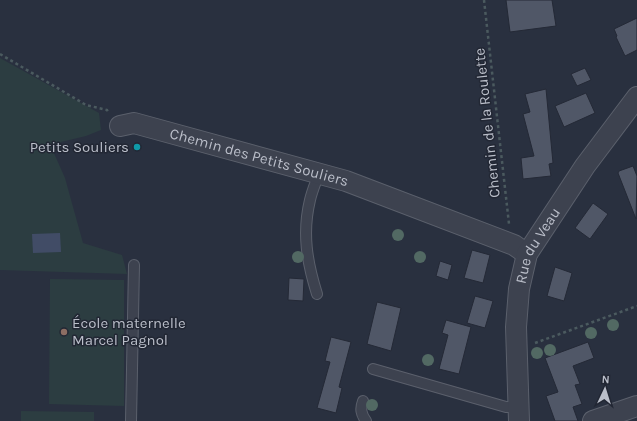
<svg xmlns="http://www.w3.org/2000/svg" width="637" height="421" font-family="Karla,sans-serif">
<style>
.green{fill:#2c3d41}
.water{fill:#414c66}
.building{fill:#505767;stroke:#242936}
.lines{fill:none;stroke-linecap:round;stroke-linejoin:round}
.lane-casing{stroke:#5b606c;stroke-width:12}
.street-casing{stroke:#5b606c;stroke-width:22}
.path{stroke:#4b5a5f;stroke-width:2.5;stroke-dasharray:3 3;stroke-linecap:butt}
.lane{stroke:#3d424f;stroke-width:10}
.street{stroke:#3d424f;stroke-width:20}
.tree{fill:#526963}
.culture-dot{fill:#0f9aa8;stroke:#222734;stroke-width:1.5}
.education-dot{fill:#8d6e63;stroke:#222734;stroke-width:1.5}
.labels{text-anchor:middle;stroke-width:3;stroke-linejoin:round;paint-order:stroke}
.street-label{font-size:15px;fill:#babec9;stroke:#222734}
.poi-label{font-size:15px;fill:#babec9;stroke:#222734;text-anchor:end}
</style>
<rect width="100%" height="100%" fill="#29303f"/>
<path class="green" d="M0,58L99,113L101,130L86,136L61,142L53,151L65,178L83,243L122,255L127,274L0,270Z
M50,279L124,280V406L49,404Z
M21,411L94,412V421H21Z"/>
<path class="water" d="M60,233L61,252L33,253L32,234Z"/>
<path class="building" d="M506,0H552L556,26L510,32Z
M637,18V50L625,56L616,37L617,36L614,29Z
M585,68L591,80L577,86L571,74Z
M546,89L553,163L549,164L551,176L523,179L521,158L534,156L523,114L530,112L525,94Z
M586,93L595,113L564,127L555,106Z
M633,166L637,176L636,219L618,173L619,171Z
M593,203L608,214L590,239L575,228Z
M472,250L490,255L483,283L464,278Z
M440,261L452,265L448,280L436,276Z
M555,267L572,273L564,301L547,296Z
M289,278L304,279L303,301L288,300Z
M475,296L493,301L485,328L467,323Z
M377,302L401,308L391,351L367,344Z
M446,320L471,327L459,374L439,369L448,335L442,333Z
M331,337L351,342L339,387L342,388L336,413L317,408L330,362L325,361Z
M588,342L594,358L573,366L580,384L575,385L582,404L573,407L578,421H555L546,396L558,392L545,358Z"/>
<g class="lines">
<defs>
<path id="lane" d="M317,294C307,262 302,233 310,200C312,191 316,182 319,173
M373,369L506,407H519
M363,401C360,409 361,414 366,421
M131,421L134,265"/>
<g id="street">
<path id="s1" d="M120,126L134,123L346,181L514,245L527,254"/>
<path id="s2" d="M519,421L516,327L519,289L527,254L585,166L637,97"/>
<path d="M593,421L637,406"/>
</g>
</defs>
<use href="#lane" class="lane-casing"/>
<use href="#street" class="street-casing"/>
<path class="path" d="M484,0L509,224
M0,54L86,105L107,110L109,114
M535,343L637,306"/>
<use href="#lane" class="lane"/>
<use href="#street" class="street"/>
</g>
<g class="tree">
<circle cx="398" cy="235" r="6"/>
<circle cx="298" cy="257" r="6"/>
<circle cx="420" cy="257" r="6"/>
<circle cx="613" cy="325" r="6"/>
<circle cx="591" cy="333" r="6"/>
<circle cx="550" cy="350" r="6"/>
<circle cx="537" cy="353" r="6"/>
<circle cx="428" cy="360" r="6"/>
<circle cx="372" cy="405" r="6"/>
</g>
<circle class="culture-dot" cx="137" cy="147" r="4"/>
<circle class="education-dot" cx="64" cy="332" r="4"/>
<g class="labels">
<g class="street-label">
<text transform="translate(487 123) rotate(-96)" y="5">Chemin de la Roulette</text>
<text dy="5" stroke="none"><textPath href="#s1" startOffset="144">Chemin des Petits Souliers</textPath></text>
<text dy="5" stroke="none"><textPath href="#s2" startOffset="180">Rue du Veau</textPath></text>
</g>
<g class="poi-label">
<text x="129" y="152">Petits Souliers</text>
<text x="72" y="328" text-anchor="start">École maternelle<tspan x="72" dy="17">Marcel Pagnol</tspan></text>
</g>
</g>
<g transform="translate(605 389) rotate(4)" stroke="#222734" stroke-width="3" paint-order="stroke">
<path d="M0-3L7 15L0 10L-7 15Z" fill="#babec9"/>
<text y="-6" font-size="11" font-weight="bold" text-anchor="middle" fill="#babec9">N</text>
</g>
</svg>
